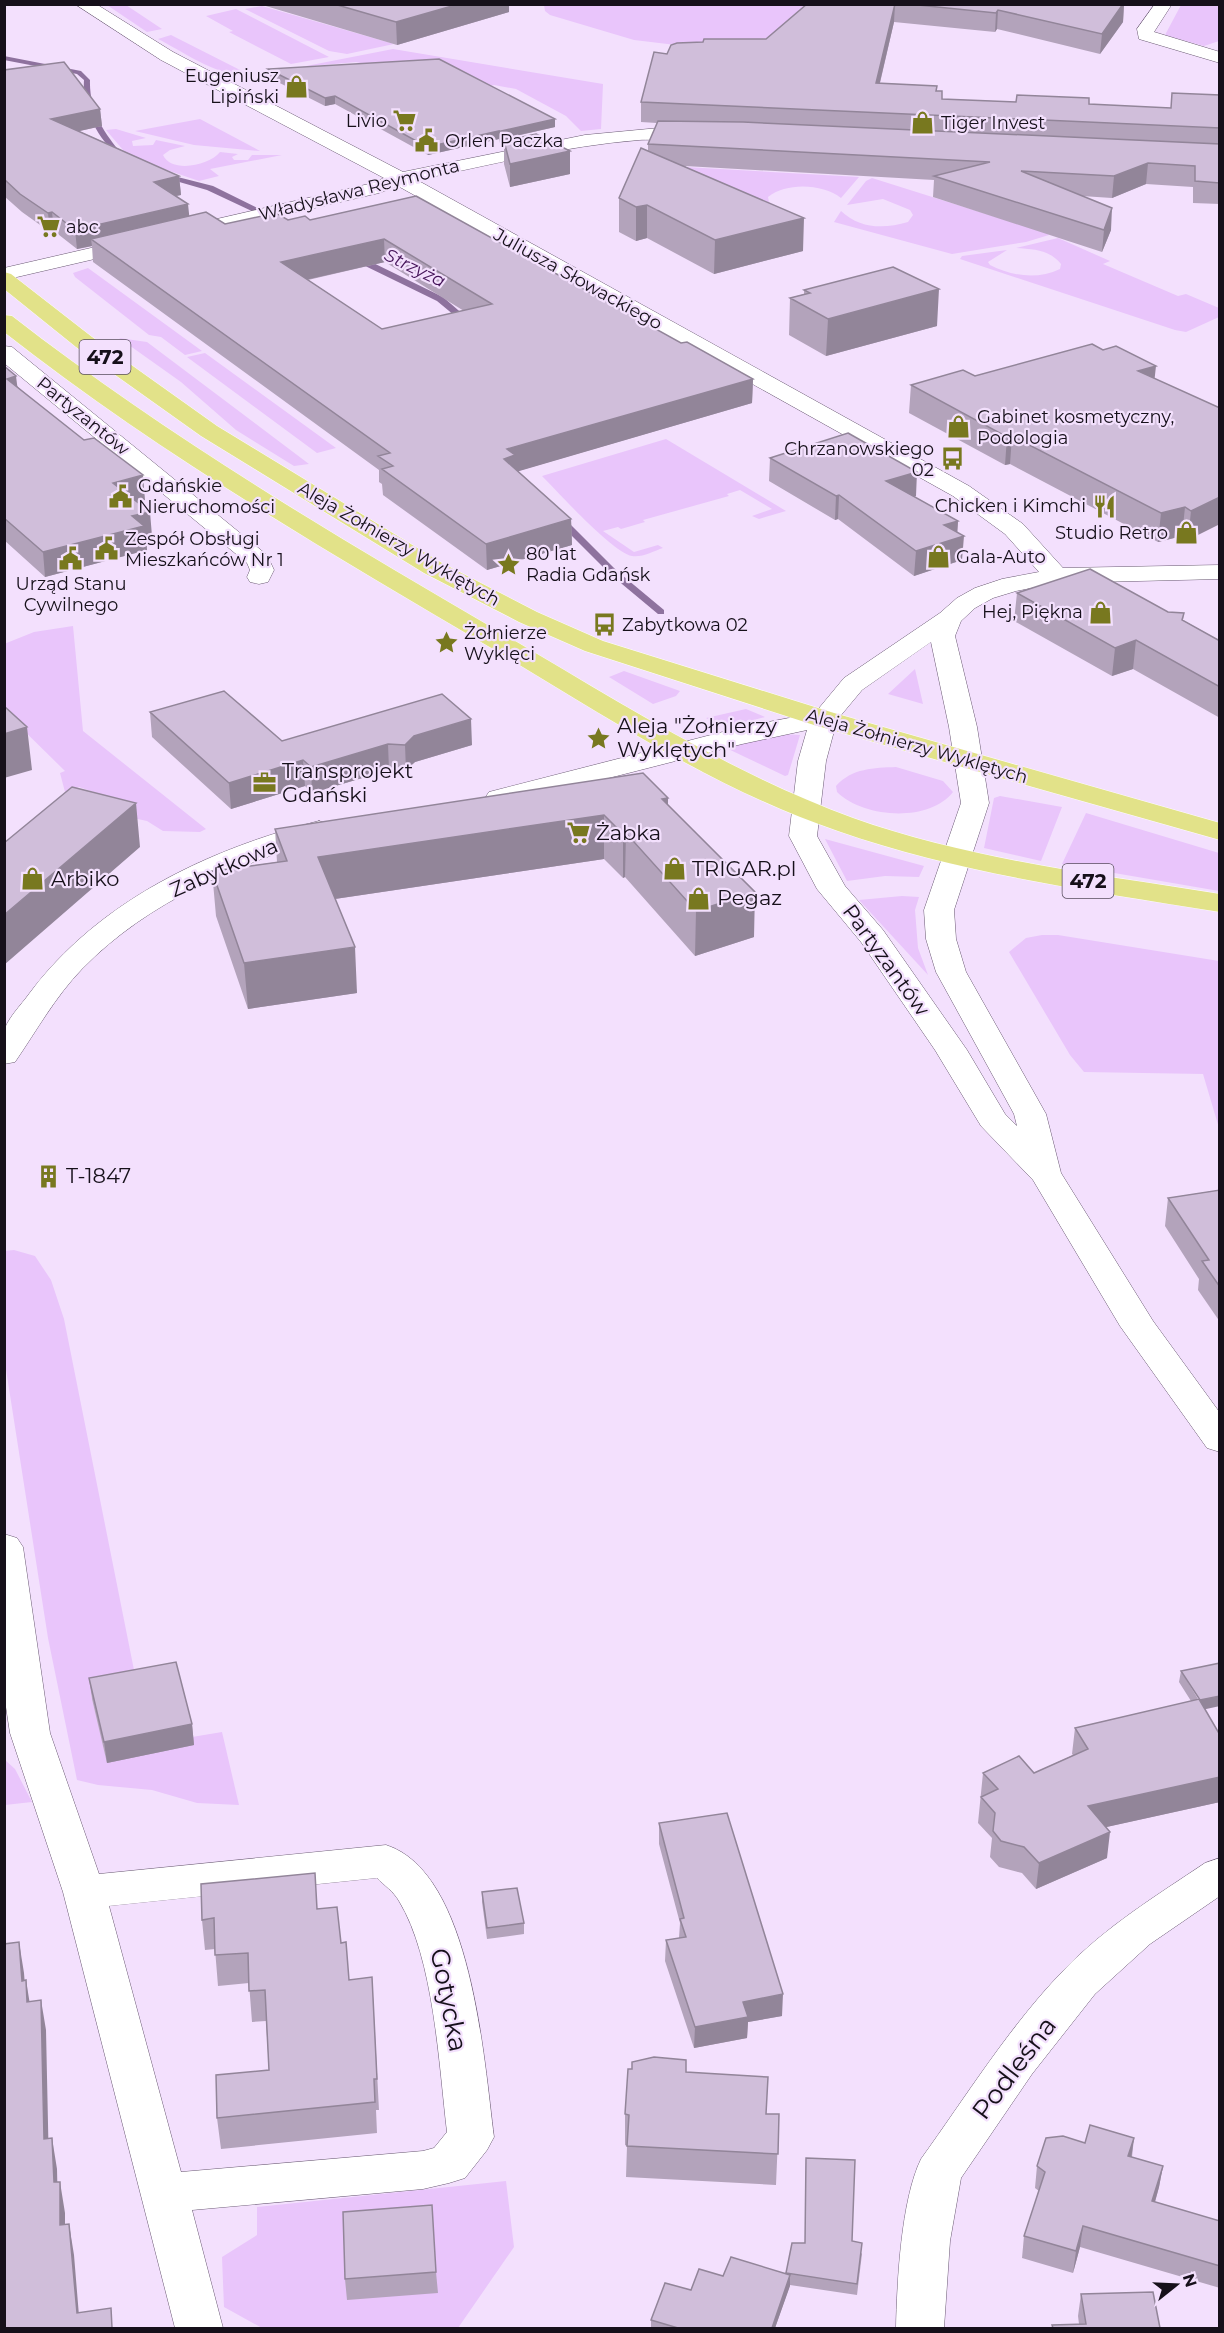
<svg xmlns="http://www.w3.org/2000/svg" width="1224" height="2333" font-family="Montserrat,sans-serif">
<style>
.green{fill:#e9c5fb}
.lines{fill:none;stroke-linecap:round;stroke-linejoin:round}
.stream{fill:#8e729e;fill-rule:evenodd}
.minor-casing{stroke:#6a5a73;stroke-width:1}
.major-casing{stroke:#fff;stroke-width:1}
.minor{fill:#fff;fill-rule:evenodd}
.major{fill:#e2e289;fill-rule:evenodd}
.wall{fill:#b3a3bb;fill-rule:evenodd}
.shaded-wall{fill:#928599}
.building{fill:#d0beda;stroke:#928599;stroke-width:1.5;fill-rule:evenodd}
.labels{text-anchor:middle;stroke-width:4.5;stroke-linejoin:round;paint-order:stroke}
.far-poi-label{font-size:18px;fill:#16101a;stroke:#f3e0fd;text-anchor:start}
.far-street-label{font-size:18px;fill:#16101a;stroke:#f3e0fd}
.far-water-label{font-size:18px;font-style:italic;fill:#451459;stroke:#f3e0fd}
.shield{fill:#f3e0fd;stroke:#584e5e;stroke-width:1.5}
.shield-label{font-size:20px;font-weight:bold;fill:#16101a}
.poi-label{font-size:21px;fill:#16101a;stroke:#f3e0fd;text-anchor:start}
.street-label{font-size:21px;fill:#16101a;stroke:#f3e0fd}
.near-street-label{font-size:26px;fill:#16101a;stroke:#f3e0fd}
</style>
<rect width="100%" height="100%" fill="#f3e0fd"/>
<path class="green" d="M107,5H126L162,29L147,32Z
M544,5H815L770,38L676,45L634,40L550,15L545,11Z
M1181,5H1219V41L1204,46L1165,35Z
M262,6L394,44L347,54L329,51L245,9Z
M236,9L329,57L291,64L229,32L233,31L206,16Z
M171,35L244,72L250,74C220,79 184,52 158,39Z
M393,49L603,84L601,129L581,131L566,116L516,89L494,85L474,90L356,62L301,67Z
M200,119L260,151L194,145L135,131Z
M116,129L146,138L132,141L133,146L153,145L156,140L185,146L170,150L163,155C172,174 210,165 220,152L238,154L232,157L234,160H248L252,155H282L210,169L219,176L199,181L129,157L106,130Z
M651,165L859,177L841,198C823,184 787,182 768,197L769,202L776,206Z
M872,178L1047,233L1049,235L1026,242L952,254L834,222L841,211C860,229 884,229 908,222L913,215L910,210L883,199L847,205L866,181Z
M1058,238L1110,261L1103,264L1178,296L1186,294L1219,308V317L1186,332L1175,330L960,259L962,256L1007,250L988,262L990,265C1012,276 1037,280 1060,269L1061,264C1050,250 1033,249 1016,248Z
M88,268L202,351L185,355L161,337L149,335L75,277L73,273Z
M119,338L147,342L309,464L294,466L236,430L181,382Z
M205,353L336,448L317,453L187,357Z
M666,439L786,511L759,519L752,516L772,509L740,490L727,494L729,496L643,520L645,522L621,529L618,527L603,531L634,552L658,545L663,548C654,551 641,558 632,556C613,553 558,492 542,476Z
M73,626L83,731L206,829L200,832L163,831L147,821L133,818L114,799L79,787L65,792L60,773L65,771L5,712L4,644L34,632Z
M915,669L923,704L888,694Z
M624,671L680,691L676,696L653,704L609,677Z
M746,709L765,717C748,722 722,728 706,718Z
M781,734L800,735L788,775L785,776L724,747Z
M896,767L943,781L953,792C929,823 863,818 837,792L836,786C852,768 874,768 896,767Z
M1000,796L1062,807L1041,861L984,848L994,798Z
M1086,813L1219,853V891L1062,864Z
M825,839L924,866L919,877L885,876L847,881Z
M902,896L919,897L915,910L918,948L928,975L859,900Z
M1042,935H1058L1219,961V1128L1203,1074L1084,1072L1070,1055L1009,952L1026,938Z
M14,1250L35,1256L51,1280L64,1319L134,1670L122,1686L91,1695L107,1762L193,1745L192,1737L222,1732L239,1805L197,1803L152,1790L98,1785L77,1780L48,1638L5,1363L4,1251Z
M4,1759L15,1769L32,1802L5,1805Z
M506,2181L514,2247L458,2328H262L224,2307L222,2257L257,2235V2207Z"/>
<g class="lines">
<path class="stream" d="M4,56L81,71L90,80C89,110 104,134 123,155L122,156H118C97,137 82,109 84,80L77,74L4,60Z
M162,173L213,186L276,217L269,219L207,190L162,177Z
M355,257H361L443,297L473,323L466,325L437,301L355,261Z
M560,516L563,517L616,570L664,610V614H658L610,574L557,521L556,519Z"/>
<defs>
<path id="minor" d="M75,4H96L173,52L403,172L585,135L659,128L704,129L706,133C700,142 653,139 639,140C564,146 490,165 417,180L969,486L1023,524L1063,568L1220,565V579L1056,583L1016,591L993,598L975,608L961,621L955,636L977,727L989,803L954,910L956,939L966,972L1046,1114L1061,1173L1153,1321L1220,1413V1452L1207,1448L1120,1326L1033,1180L981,1126L935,1050L861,942L817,889L789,836L798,761L807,730L742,744L499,806L489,804L485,798L489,792L742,727L815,713L844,678L940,613L957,598L975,588L1002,579L1039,572L1005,534L953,496L398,186L379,193L4,280V268L373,183L384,178L161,60ZM931,642L949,727L961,803L924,910L926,939L936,972L1014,1114L1017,1126L1005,1114L967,1050L883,930L845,886L817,836L826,761L837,720L862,690Z
M1155,4H1172L1154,32L1220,52V63L1139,39L1137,29Z
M4,346L12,347L267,555L274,570L268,582L259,584L250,582L247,577L250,570L247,563L4,363Z
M319,821L329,824L333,830L329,836C239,864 149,900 82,969C55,997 37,1030 15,1062L4,1064C4,1054 3,1042 4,1032C6,1020 22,1004 29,994C98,901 209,849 319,821Z
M4,1534L17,1538L23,1547L50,1733L99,1874L386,1845C472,1872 484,2061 494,2137L487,2150L465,2178L449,2183L423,2189L192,2210L223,2328H175L63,1892L10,1733L4,1694ZM377,1878C384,1885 394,1892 399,1901C434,1958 439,2066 447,2132L434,2148L423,2151L181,2172L109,1906Z
M1220,1858V1896L1150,1944L1095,1994L1032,2074L961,2178L950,2241L944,2328H896C897,2282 901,2200 921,2159C965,2098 1011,2024 1064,1970C1105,1927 1156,1896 1205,1863Z"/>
<path id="major" d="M4,272L11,274L92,337L217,426L442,563L537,612L603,641L834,713L1220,823V840L814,725L585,651L519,622L424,573L201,436L76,347L4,289Z
M4,315L12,316C165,435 330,533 498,631C613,698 727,772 853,818C971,860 1097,874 1220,894V912C1091,891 961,874 838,831C714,789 604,715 493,649C325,550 158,453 4,332Z"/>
</defs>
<use href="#minor" class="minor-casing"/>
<use href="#major" class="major-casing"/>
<use href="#minor" class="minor"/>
<use href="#major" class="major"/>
</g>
<path class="wall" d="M259,4H510L509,5V12L397,45Z
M807,4H1124L1123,22L1100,54L997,29L995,32L894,22L880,83L937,86V91L942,99L1171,108L1220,95V204L1193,203V187L1146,184L1112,198L1082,196L1111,230L1102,252L933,197L934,180L685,166L803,251L714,274L647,238L636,241L619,232V198L648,151V144L657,123L641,122V102L667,54L703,42L766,39Z
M268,69L555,127L512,137H513V139L570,174L510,187L504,164V148H501L499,139L428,155L335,104L325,106L268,77Z
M4,70L100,109L102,126L79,131L179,176L181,195L176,196L189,216L225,224L310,220L416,196L681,343L753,379L752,403L518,471L571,519L572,545L487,570L383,495L382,484L379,482V470L93,262L92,246L77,249L54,231L50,232L22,212L4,196ZM385,262L464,311L382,329L308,280Z
M804,290L937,326L826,356L789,335L790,298L804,294Z
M4,366L18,387L145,500L137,502L152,536L146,538L147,550L45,577L4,540Z
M975,376L1155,379L1220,408L1188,540L1182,536L1158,542L1010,464L1005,465L909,413L911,385Z
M770,458L916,496L914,497L958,521L957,532L962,560L914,576L838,519L835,520L769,481Z
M1017,593L1168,612L1184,613L1183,620L1220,641V718L1133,669L1112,676L1014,621Z
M150,712L282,741L472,745L415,762L406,770H389L312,793L305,786L231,809L152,737Z
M668,798V805L754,937L695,956L625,877L623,878L604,859L335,899L357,993L248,1009L216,916L212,871L277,862L275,829Z
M1220,1190V1322L1198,1290L1199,1279L1165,1226L1168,1198Z
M1181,1671L1220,1735V1802L1106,1827L1107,1858L1036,1889L1022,1873L999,1867L990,1857L992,1838L978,1823L983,1773H1034L1073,1755L1072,1754L1075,1728L1191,1701L1179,1682Z
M89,1678L192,1724L194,1745L107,1763L92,1699Z
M659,1823L782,2016L748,2022L747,2038L694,2048L665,1961L666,1940L679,1938L680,1923L659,1844Z
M482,1892L524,1923V1934L487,1939L482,1902Z
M318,1908L341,1943L349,1980L372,1977L379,2110H376L377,2133L221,2149L217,2118L269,2070L266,2021L252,2022L249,1983L218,1986L215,1949L205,1950L202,1920Z
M686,2072L766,2114H779L776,2185L626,2177L627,2146L625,2145V2114Z
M1134,2138L1132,2157L1163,2166L1159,2187L1155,2202L1220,2221V2288L1080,2247L1073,2273L1022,2258L1024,2236L1039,2191L1035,2188L1037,2166L1085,2143Z
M806,2158L852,2241L862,2254L857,2295L790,2285L775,2328H651V2320L691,2290L723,2276L786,2274L805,2243Z
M436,2272L438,2293L347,2300L345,2279Z
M1081,2294L1160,2328H1052V2325L1079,2324L1078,2316Z"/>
<path class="shaded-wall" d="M459,4H510L509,5V12L397,45L396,22Z
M895,4L894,22L875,103L876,83Z
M1123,4H1124L1123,22L1100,54L1102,34Z
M998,10L997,29L995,32L996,13Z
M335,96V104L325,106V98Z
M100,109L102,126L53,137L51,119Z
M555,119V127L501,139V131Z
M499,131V139L428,155L427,147Z
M513,137L514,146L504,141V148H501V140Z
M570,151V174L510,187V164Z
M1148,163L1146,184L1112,198L1114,176Z
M179,176L181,195L155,200L154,182Z
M188,204L190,223L91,239L92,246L77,249L75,230Z
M647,205V238L636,241V207Z
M1112,208L1111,230L1102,252L1104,230Z
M52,212L54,231L50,232L48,213Z
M804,218L803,251L714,274L715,240Z
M384,239L385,262L283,285L281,262Z
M939,289L937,326L826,356L828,319Z
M1156,366L1153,393L1138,371Z
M16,376L19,400L7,379Z
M753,379L752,403L516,472L504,459L507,449Z
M1012,436L1010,464L1005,465L1007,437Z
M917,472L916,496L885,505L886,481Z
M143,475L145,500L116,507L113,483Z
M839,495L838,519L835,520L836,496Z
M1220,497V524L1188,540L1191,511Z
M1185,507L1182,536L1158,542L1161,513Z
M150,512L152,536L146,538L147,550L45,577L43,552L132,516Z
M571,519L572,545L487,570L486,544Z
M958,521L957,538L964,536L962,560L914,576L916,551L944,525Z
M1136,640L1133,669L1112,676L1115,648Z
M471,719L472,745L415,762L406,770L405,745L414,736Z
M27,727L32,770L4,778V734Z
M388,744L389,770L312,793L311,767Z
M303,760L305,786L231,809L229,783Z
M668,798L667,841L662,799Z
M136,803L140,847L4,965V915Z
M604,815V859L321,901L318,857Z
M626,833L625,877L623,878V834Z
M755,892L754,937L695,956L696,911Z
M355,947L357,993L248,1009L244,963Z
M1220,1696V1706L1197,1711L1199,1700Z
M192,1724L194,1745L107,1763L104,1742Z
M1220,1777V1802L1084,1832L1088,1806Z
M1110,1832L1107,1858L1036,1889L1039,1863Z
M19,1942L24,1973L27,2012L22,1981Z
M26,1980L31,2011L27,2002Z
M783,1994L782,2016L748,2022L747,2038L694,2048L695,2027L743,2002Z
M41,2000L46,2030L49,2170L44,2139Z
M52,2138L57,2169L58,2213L54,2182Z
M1134,2138L1131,2159L1128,2156Z
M1163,2166L1159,2187L1149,2223L1152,2201Z
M60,2182L65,2213V2256L60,2225Z
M69,2224L74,2255L80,2328L77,2313Z
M1083,2226L1080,2247L1073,2273L1076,2251Z
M790,2275V2286L775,2328H772Z"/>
<path class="building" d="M334,4H459L396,22Z
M807,4H895L876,83L937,86L936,91H942V99L1016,102L1017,95L1089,98V104L1171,108L1172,93L1220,95V128L641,102L654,52L667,54L671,45L677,43L703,42L704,39H766Z
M908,4H1123L1102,34L998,10L996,13Z
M439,59L555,119L501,131L513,137L501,140L499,131L427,147L335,96L325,98L268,69Z
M64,62L100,109L51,119L179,176L154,182L188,204L75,230L52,212L48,213L20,194L4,179V70Z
M658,121L743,122L1220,144V183L1195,181V166L1148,163L1114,176L1021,171L1112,208L1104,230L934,176L990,162L648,144Z
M536,134L570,151L510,164L504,141Z
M641,148L804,218L715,240L647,205L636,207L619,198Z
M416,196L681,343L687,342L753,379L507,449L515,455L504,459L571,519L486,544L382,469L393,466L378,456L390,453L91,239L206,212L225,224L276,213L288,220L305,216L310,220ZM384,239L492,304L382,329L281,262Z
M893,267L939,289L828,319L790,298L810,293L804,290Z
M1092,344L1103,350L1116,346L1156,366L1138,371L1220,408V497L1191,511L1185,507L1161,513L1012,436L1007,437L911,385L963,370L975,376Z
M4,366L16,376L7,379L84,440L94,438L143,475L113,483L150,512L132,516L144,526L43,552L4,518Z
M848,433L917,472L886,481L958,521L944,525L964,536L916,551L839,495L836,496L770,458Z
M1090,569L1168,612L1184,613L1182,620L1220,641V687L1136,640L1115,648L1017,593Z
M224,691L282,741L442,694L471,719L414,736L405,745L388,744L311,767L303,760L229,783L150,712Z
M4,706L27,727L4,734Z
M643,773L668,798L662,799L755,892L696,911L626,833L623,834L604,815L318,857L355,947L244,963L212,871L287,861L275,829Z
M72,787L136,803L4,915V843Z
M1220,1190V1287L1202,1261L1209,1260L1168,1198Z
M176,1662L192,1724L104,1742L89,1678Z
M1220,1663V1696L1200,1700L1181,1671Z
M1199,1699L1220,1735V1777L1088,1806L1110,1832L1039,1863L1024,1847L1001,1841L993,1831L995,1813L981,1797L998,1789L983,1773L1019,1756L1034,1773L1088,1749L1075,1728Z
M727,1813L783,1994L743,2002L748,2017L695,2027L666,1940L686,1937L680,1919L684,1918L659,1823Z
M315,1873L317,1909L337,1907L341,1943L346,1942L349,1980L372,1977L377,2079H374L375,2102L217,2118L216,2075L269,2070L265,1990L249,1991L248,1953L215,1955L214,1918L202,1920L201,1884Z
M517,1888L524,1923L487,1928L482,1892Z
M19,1942L22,1981L26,1980L27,2002L41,2000L44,2139L52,2138L54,2182H60V2225L69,2224L77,2313L111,2308L112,2328H4V1944Z
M654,2057L686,2060V2072L768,2077L766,2114H779L778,2154L627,2146L629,2115L625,2114L628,2069H632V2062Z
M1090,2125L1134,2138L1128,2156L1163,2166L1152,2201L1220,2221V2266L1083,2226L1076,2251L1024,2236L1045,2172L1037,2166L1046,2138L1063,2136L1085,2143Z
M806,2158L855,2160L852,2241L862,2243L857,2284L786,2273L792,2243H805Z
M432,2205L436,2272L345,2279L343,2212Z
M731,2257L790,2275L772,2328H678L651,2320L665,2283L691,2290L699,2269L723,2276Z
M1153,2292L1160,2328H1053L1052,2325L1086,2324L1081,2294Z"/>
<defs>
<symbol id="shop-bare" viewBox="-9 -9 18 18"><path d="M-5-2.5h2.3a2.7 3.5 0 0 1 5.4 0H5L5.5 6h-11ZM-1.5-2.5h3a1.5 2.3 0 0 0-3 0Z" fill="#78781f" stroke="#f3e0fd" stroke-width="2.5" paint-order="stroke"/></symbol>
<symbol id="supermarket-bare" viewBox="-9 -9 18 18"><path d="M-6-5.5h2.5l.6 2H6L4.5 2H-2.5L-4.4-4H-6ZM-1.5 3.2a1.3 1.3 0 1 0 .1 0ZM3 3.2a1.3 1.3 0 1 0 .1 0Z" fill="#78781f" stroke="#f3e0fd" stroke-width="2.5" paint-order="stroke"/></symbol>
<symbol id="civic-bare" viewBox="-9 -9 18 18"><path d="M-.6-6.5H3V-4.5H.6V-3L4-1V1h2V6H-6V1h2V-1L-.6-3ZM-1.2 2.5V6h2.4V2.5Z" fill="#78781f" stroke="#f3e0fd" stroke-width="2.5" paint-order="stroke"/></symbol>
<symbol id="bus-bare" viewBox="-9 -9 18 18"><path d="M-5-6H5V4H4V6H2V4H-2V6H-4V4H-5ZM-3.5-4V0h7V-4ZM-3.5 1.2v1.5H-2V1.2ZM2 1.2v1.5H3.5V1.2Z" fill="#78781f" stroke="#f3e0fd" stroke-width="2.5" paint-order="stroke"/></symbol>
<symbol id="restaurant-bare" viewBox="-9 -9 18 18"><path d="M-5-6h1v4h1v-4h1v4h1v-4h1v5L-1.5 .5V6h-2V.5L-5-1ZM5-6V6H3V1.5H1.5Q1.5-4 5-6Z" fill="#78781f" stroke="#f3e0fd" stroke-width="2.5" paint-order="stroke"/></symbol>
<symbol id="sight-bare" viewBox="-9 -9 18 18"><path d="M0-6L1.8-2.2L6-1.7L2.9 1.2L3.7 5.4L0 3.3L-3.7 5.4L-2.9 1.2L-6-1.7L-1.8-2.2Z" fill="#78781f" stroke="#f3e0fd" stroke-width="2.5" paint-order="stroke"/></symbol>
<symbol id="office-bare" viewBox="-9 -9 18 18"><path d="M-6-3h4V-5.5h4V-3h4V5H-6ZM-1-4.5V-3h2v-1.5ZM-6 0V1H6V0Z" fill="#78781f" stroke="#f3e0fd" stroke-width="2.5" paint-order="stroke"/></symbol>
<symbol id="building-bare" viewBox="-9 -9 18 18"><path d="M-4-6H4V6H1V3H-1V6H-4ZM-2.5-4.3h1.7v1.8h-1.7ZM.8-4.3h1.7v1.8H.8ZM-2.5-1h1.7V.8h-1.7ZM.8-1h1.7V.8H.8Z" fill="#78781f" stroke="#f3e0fd" stroke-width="2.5" paint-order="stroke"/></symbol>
</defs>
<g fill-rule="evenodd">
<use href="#shop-bare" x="280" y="70" width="33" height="33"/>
<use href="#supermarket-bare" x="388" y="104" width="33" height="33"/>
<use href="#shop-bare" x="906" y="106" width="33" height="33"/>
<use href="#civic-bare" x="410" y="124" width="33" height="33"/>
<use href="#supermarket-bare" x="32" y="210" width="33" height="33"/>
<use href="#shop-bare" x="942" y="410" width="33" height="33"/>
<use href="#bus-bare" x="936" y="442" width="33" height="33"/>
<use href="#civic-bare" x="104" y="480" width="33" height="33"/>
<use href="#restaurant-bare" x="1088" y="490" width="33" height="33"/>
<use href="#shop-bare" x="1170" y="516" width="33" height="33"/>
<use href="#civic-bare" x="90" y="532" width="33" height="33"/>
<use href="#shop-bare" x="922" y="540" width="33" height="33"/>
<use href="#civic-bare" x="54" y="542" width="33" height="33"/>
<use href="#sight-bare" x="492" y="548" width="33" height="33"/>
<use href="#shop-bare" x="1084" y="596" width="33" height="33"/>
<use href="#bus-bare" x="588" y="608" width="33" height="33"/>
<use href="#sight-bare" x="430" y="626" width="33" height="33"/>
<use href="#sight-bare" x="582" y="722" width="33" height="33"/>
<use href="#office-bare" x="248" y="766" width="33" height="33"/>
<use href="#supermarket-bare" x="562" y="816" width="33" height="33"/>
<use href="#shop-bare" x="658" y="852" width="33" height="33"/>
<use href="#shop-bare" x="16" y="862" width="33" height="33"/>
<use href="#shop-bare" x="682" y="882" width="33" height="33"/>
<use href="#building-bare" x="32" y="1160" width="33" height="33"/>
</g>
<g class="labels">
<g class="far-poi-label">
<text x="279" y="82" text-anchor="end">Eugeniusz<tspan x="279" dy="21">Lipiński</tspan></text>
<text x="387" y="127" text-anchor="end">Livio</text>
<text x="941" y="129">Tiger Invest</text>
<text x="445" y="147">Orlen Paczka</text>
<text x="66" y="233">abc</text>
<text x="977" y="423">Gabinet kosmetyczny,<tspan x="977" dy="21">Podologia</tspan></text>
<text x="934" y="455" text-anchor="end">Chrzanowskiego<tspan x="934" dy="21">02</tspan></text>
<text x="138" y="492">Gdańskie<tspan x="138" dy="21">Nieruchomości</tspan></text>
<text x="1086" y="512" text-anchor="end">Chicken i Kimchi</text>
<text x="1168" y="539" text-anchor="end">Studio Retro</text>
<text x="125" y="545">Zespół Obsługi<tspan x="125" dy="21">Mieszkańców Nr 1</tspan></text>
<text x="526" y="560">80 lat<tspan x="526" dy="21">Radia Gdańsk</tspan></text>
<text x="956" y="563">Gala-Auto</text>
<text x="71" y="590" text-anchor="middle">Urząd Stanu<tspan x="71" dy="21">Cywilnego</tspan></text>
<text x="1083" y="618" text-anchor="end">Hej, Piękna</text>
<text x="622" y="631">Zabytkowa 02</text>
<text x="464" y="639">Żołnierze<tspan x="464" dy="21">Wyklęci</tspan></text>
</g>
<g class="far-street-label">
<text transform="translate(359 190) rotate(-14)" y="6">Władysława Reymonta</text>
<text transform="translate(578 279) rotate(29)" y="6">Juliusza Słowackiego</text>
<text transform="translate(83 416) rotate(39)" y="6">Partyzantów</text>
<text transform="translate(399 544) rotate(30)" y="6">Aleja Żołnierzy Wyklętych</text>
<text transform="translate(917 746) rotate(16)" y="6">Aleja Żołnierzy Wyklętych</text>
</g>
<g class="far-water-label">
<text transform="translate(415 268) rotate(26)" y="6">Strzyża</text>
</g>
<g class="shield">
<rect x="79.5" y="340" width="51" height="34" rx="4.5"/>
<rect x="1062.5" y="864" width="51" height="34" rx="4.5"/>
</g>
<g class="shield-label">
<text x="105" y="364">472</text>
<text x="1088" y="888">472</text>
</g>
<g class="poi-label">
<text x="617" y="733">Aleja "Żołnierzy<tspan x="617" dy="24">Wyklętych"</tspan></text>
<text x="282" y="778">Transprojekt<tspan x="282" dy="24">Gdański</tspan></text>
<text x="596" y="840">Żabka</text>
<text x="692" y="876">TRIGAR.pl</text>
<text x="51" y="886">Arbiko</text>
<text x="717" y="905">Pegaz</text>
<text x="66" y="1183">T-1847</text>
</g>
<g class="street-label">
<text transform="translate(224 868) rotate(-24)" y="7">Zabytkowa</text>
<text transform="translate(886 960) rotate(54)" y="7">Partyzantów</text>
</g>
<g class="near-street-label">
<text transform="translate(449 2000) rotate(79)" y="9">Gotycka</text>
<text transform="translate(1014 2068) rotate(-53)" y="9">Podleśna</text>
</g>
</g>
<rect width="1224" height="2333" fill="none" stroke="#16101a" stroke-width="12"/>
<g transform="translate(1176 2285) rotate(72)" stroke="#f3e0fd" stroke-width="4.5" paint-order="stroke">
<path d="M0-4.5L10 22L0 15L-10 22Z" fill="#16101a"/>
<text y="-9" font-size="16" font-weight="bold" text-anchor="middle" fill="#16101a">N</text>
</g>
</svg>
